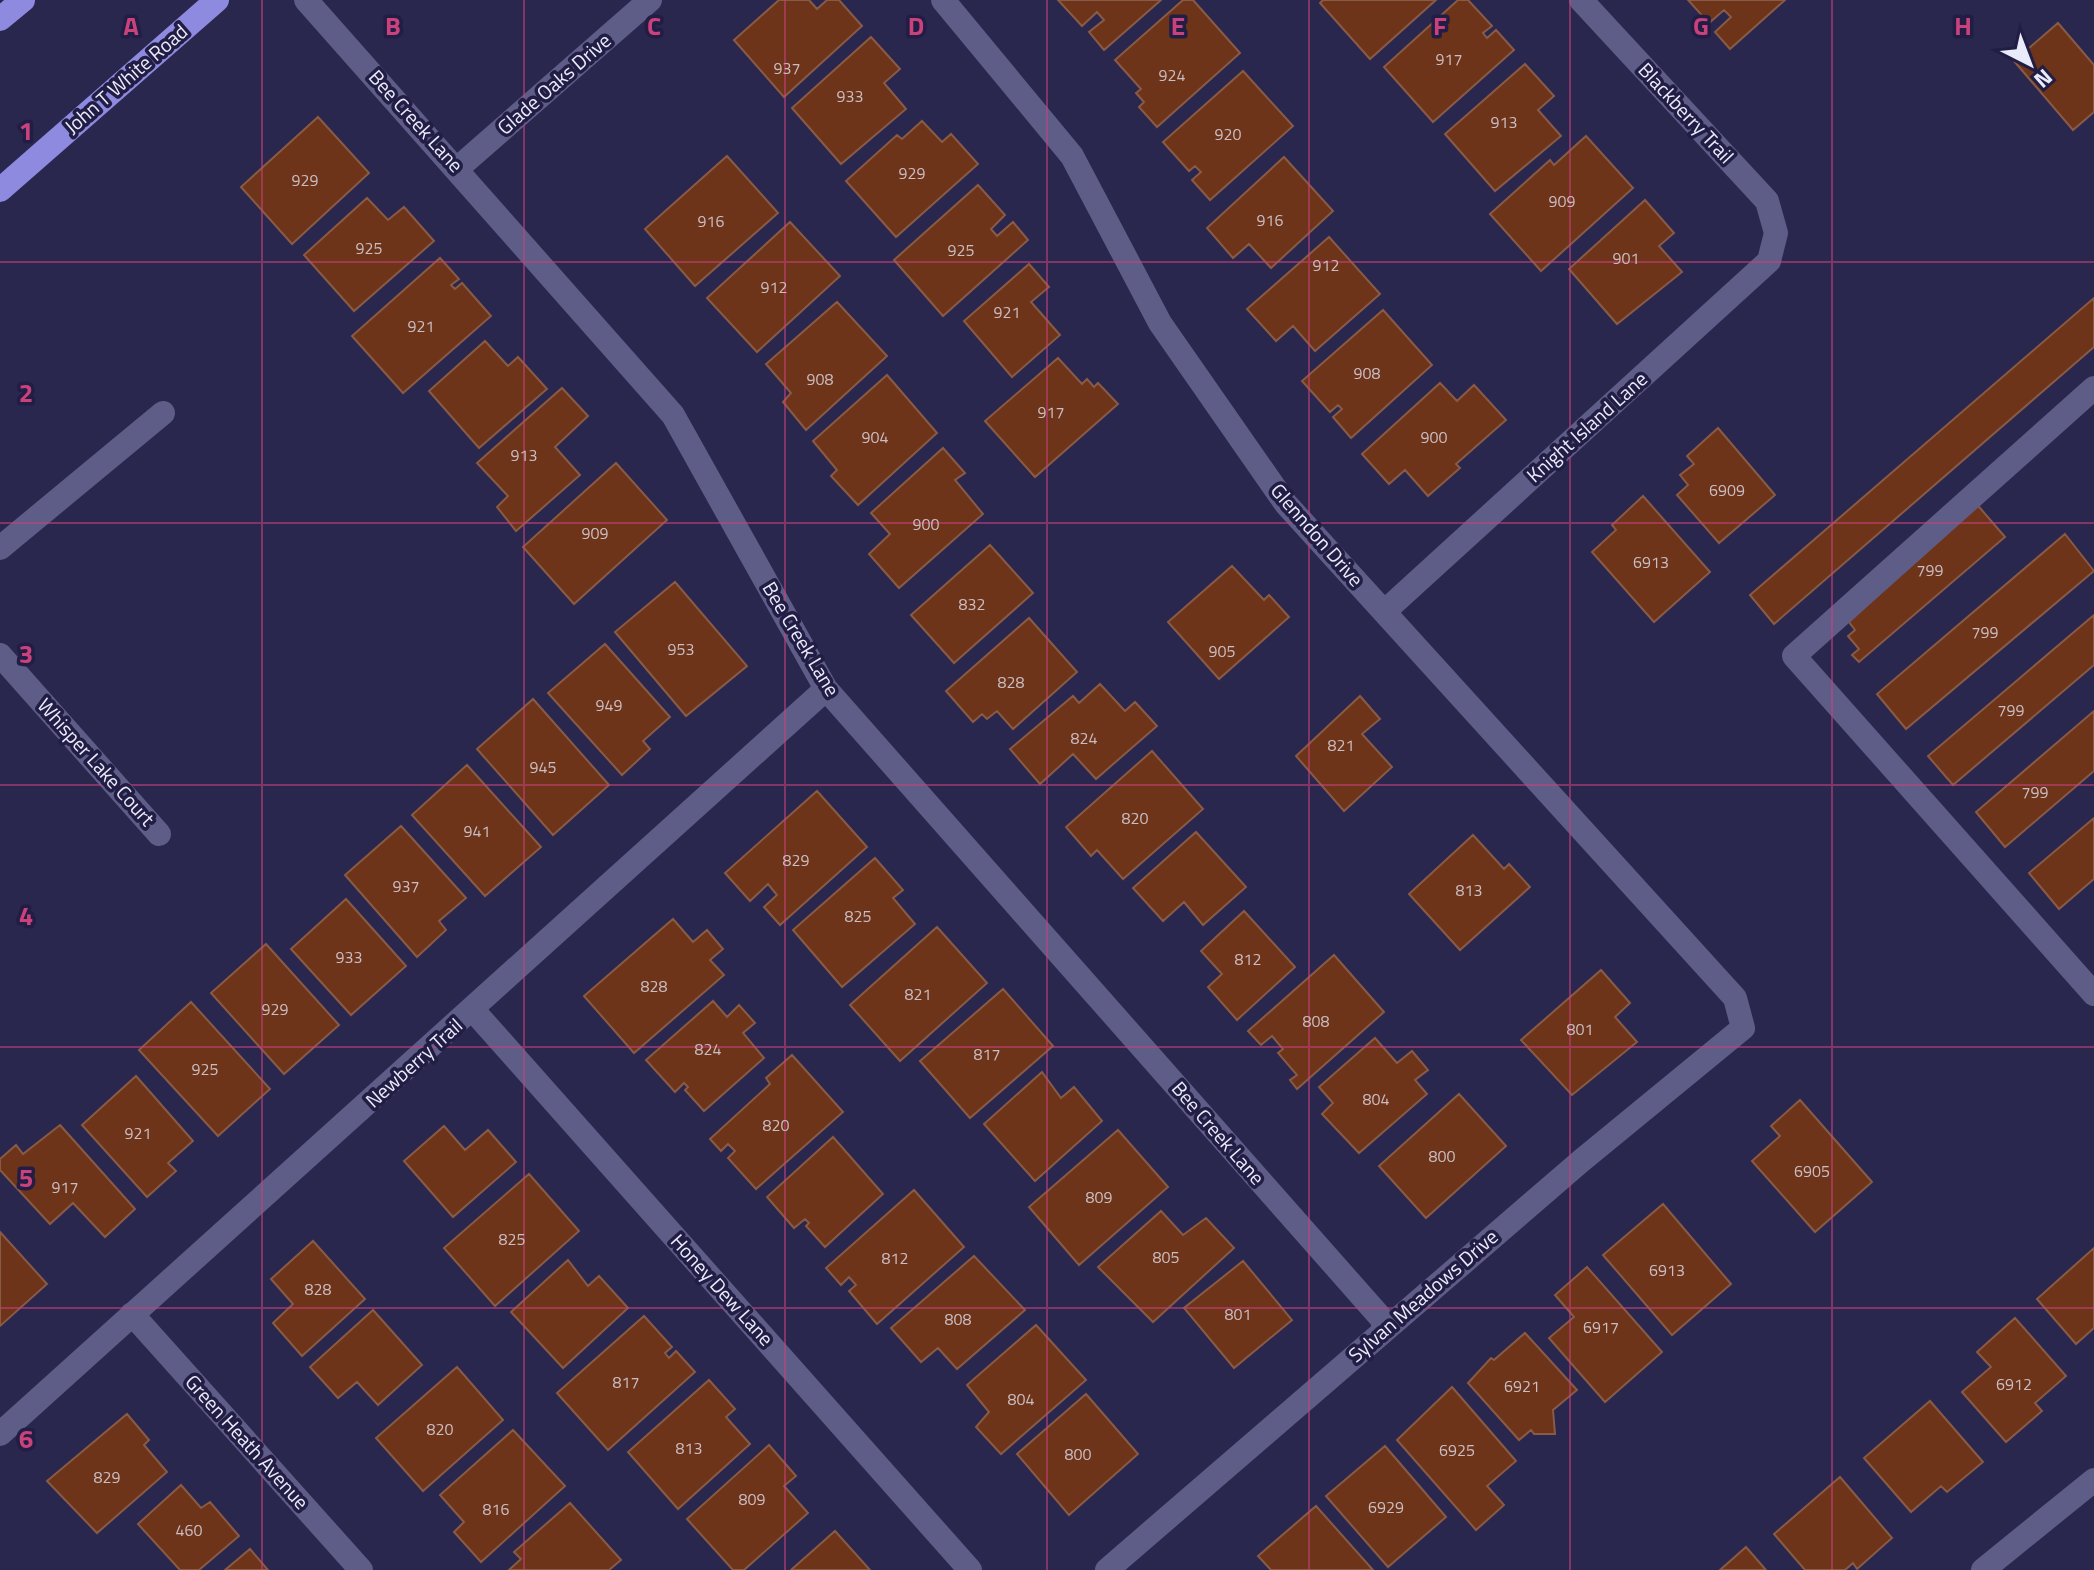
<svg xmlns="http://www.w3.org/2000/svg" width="2094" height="1570" font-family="'Titillium Web',sans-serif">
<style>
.building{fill:#6d341a;stroke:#895a45;stroke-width:2}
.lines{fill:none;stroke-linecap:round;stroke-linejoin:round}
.minor{stroke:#5e5d87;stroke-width:24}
.major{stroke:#8e8ae0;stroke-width:24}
.grid{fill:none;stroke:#ca427b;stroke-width:2;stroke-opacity:0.55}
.labels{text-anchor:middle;stroke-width:7;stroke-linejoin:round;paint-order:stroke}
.number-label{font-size:16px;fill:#cbbdc2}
.street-label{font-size:20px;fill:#eaebfa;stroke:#211d44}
.grid-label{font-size:26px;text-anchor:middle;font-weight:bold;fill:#ca427b;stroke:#211d44;stroke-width:7;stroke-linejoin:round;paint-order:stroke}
</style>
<rect width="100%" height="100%" fill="#2a274f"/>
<path class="building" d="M779,0H809L817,9L827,0H839L862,26L784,97L734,40Z
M1058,0H1161L1104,50L1089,32L1104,20L1097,12L1082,26Z
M1183,0H1193L1240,53L1157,127L1139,107L1144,102L1136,93L1141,89L1115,60Z
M1323,0H1436L1370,59L1320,3Z
M1458,0H1468L1492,26L1483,33L1487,38L1496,30L1514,50L1433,122L1384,67Z
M1688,0H1785L1730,49L1715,32L1731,17L1724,10L1709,23Z
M2058,23L2094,65V112L2073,130L2014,61Z
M871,37L900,69L884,83L906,109L841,164L792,108Z
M1525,64L1554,96L1538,110L1561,136L1495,191L1445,134Z
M1243,71L1293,126L1210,200L1192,180L1201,172L1195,166L1189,171L1163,142Z
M318,117L369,173L292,244L241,187Z
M922,121L942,142L951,134L978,164L896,237L846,181L897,135L902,139Z
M1586,136L1633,188L1541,271L1490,214L1550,160L1554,165Z
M727,156L778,213L695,286L645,229Z
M1284,157L1333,211L1271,268L1249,244L1233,258L1207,228Z
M978,185L1005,215L991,229L997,236L1013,222L1028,240L943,316L894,260Z
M367,198L388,220L404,207L434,241L354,311L304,255Z
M1645,200L1674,233L1659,246L1682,272L1617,324L1569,269Z
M790,222L840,276L757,352L707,298Z
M1329,237L1380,294L1315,351L1293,326L1276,341L1247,309Z
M440,258L459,279L451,285L455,289L462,283L491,316L403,393L352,336Z
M1029,264L1049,287L1031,302L1060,335L1012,377L964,321Z
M2094,298V347L1774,624L1750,595Z
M837,302L887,356L806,430L783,402L791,393L766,364Z
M1383,310L1432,365L1351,438L1333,417L1342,409L1338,405L1330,412L1302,381Z
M485,341L508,366L518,357L547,389L479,448L429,391Z
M1058,358L1082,384L1087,379L1094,387L1098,383L1118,404L1035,477L985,421Z
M887,375L937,433L858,505L831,476L837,470L813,441Z
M1440,383L1457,401L1474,385L1506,420L1456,464L1460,468L1428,496L1405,470L1389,484L1362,454Z
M562,388L588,416L555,447L580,475L516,531L497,507L508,496L477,463Z
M1718,428L1775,495L1719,543L1677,495L1688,485L1680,475L1694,464L1687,456Z
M943,448L965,473L955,480L983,514L899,588L869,554L890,534L871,513Z
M616,463L667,520L574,604L523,547Z
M1643,496L1710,572L1654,622L1592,552L1616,530L1612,525Z
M1974,501L2005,537L1859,662L1852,655L1859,649L1848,636L1855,630L1849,622Z
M2065,534L2094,571L1906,729L1877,694Z
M990,545L1033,593L954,663L911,615Z
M1232,566L1264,600L1269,595L1289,617L1219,679L1168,622Z
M675,582L747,666L686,716L615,632Z
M2094,615V665L1953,785L1928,756Z
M1029,618L1077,672L1013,729L997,711L987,719L982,714L973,722L946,691Z
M605,644L670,717L643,741L650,749L622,775L548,693Z
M1100,684L1125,711L1135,702L1157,726L1096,779L1073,754L1040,784L1010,749L1073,696L1079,703Z
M1360,696L1380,719L1362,734L1392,767L1344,811L1296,756Z
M533,699L609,785L553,835L477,749Z
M2094,711V771L2005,847L1976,812Z
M1152,751L1203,809L1123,879L1097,850L1091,856L1066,827Z
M467,765L541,847L485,896L412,815Z
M817,791L867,847L780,925L764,907L777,895L768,884L750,901L725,873Z
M2094,818V879L2059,909L2029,873Z
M401,826L466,898L439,921L446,930L417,957L345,875Z
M1196,832L1246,887L1203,925L1184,902L1163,921L1133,888Z
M1473,835L1504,869L1509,864L1530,887L1460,950L1409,894Z
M875,858L903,890L893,898L915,924L842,987L793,930Z
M346,899L406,966L351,1015L291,949Z
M1244,911L1295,967L1237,1020L1208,987L1222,974L1201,951Z
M673,919L693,942L707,930L723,949L710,960L724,975L634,1053L584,996Z
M937,927L987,983L900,1061L850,1005Z
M266,944L339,1025L284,1074L211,993Z
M1334,955L1384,1012L1297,1089L1290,1080L1297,1075L1278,1053L1283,1049L1272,1036L1261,1045L1248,1031Z
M1601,970L1630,1003L1615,1017L1637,1042L1572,1095L1521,1040Z
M1003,989L1053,1046L970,1118L920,1061Z
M713,1001L727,1017L739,1005L755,1023L743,1033L764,1058L704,1111L685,1090L688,1087L684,1083L675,1092L646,1060Z
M191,1002L270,1089L218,1136L139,1050Z
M1375,1038L1397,1063L1412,1051L1428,1070L1415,1080L1427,1094L1359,1153L1322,1114L1333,1103L1319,1087Z
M792,1055L843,1112L756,1189L728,1158L735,1151L728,1144L721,1151L710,1139L770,1084L766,1078Z
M1042,1072L1061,1098L1074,1087L1102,1121L1035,1181L984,1124Z
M136,1076L193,1141L168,1163L176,1171L147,1197L82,1125Z
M1459,1094L1506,1146L1426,1218L1379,1166Z
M1800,1100L1872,1182L1815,1232L1752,1161L1780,1136L1771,1126Z
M60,1125L135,1209L105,1237L73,1203L50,1224L0,1170V1159L16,1145L23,1154Z
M444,1126L465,1150L488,1130L516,1162L453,1217L404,1161Z
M1118,1130L1168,1187L1079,1265L1029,1207Z
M833,1137L883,1194L825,1247L806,1226L809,1223L805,1219L794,1228L767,1197Z
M529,1174L579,1231L495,1306L444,1248Z
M914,1190L964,1247L877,1324L849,1291L856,1285L849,1277L841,1285L826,1268Z
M1663,1204L1731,1284L1672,1335L1603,1255Z
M1161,1211L1183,1235L1206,1218L1234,1248L1153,1322L1098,1267Z
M0,1232L47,1284L0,1326Z
M313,1241L365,1299L302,1356L273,1323L293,1304L271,1279Z
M2094,1248V1328L2076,1344L2037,1299Z
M974,1256L1025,1310L957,1369L938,1348L921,1362L891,1328Z
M568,1260L588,1286L599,1276L628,1308L563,1368L511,1312Z
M1243,1261L1292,1320L1234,1368L1184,1308Z
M1587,1267L1662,1352L1605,1402L1549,1338L1574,1317L1555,1295Z
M373,1310L422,1365L378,1405L357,1382L338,1398L310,1367Z
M644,1316L672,1347L665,1353L669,1358L676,1351L695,1372L608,1450L557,1393Z
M2015,1318L2066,1376L2035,1403L2042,1411L2006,1442L1962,1392L1991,1367L1977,1352Z
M1036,1325L1086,1380L1001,1454L976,1427L989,1412L967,1385Z
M1525,1333L1577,1390L1553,1410L1555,1434H1534L1531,1430L1519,1440L1468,1383L1491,1358L1494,1360Z
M457,1367L503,1420L423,1491L376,1438Z
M709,1380L735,1409L726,1417L750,1444L678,1509L628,1452Z
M1452,1387L1516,1461L1487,1486L1504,1505L1476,1530L1397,1440Z
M1086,1394L1138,1454L1069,1515L1017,1454Z
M1930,1401L1983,1462L1947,1492L1941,1486L1911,1512L1864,1458Z
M127,1414L149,1440L144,1445L167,1472L97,1533L47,1481Z
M513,1430L565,1486L481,1562L454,1532L464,1522L440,1495Z
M769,1445L796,1476L784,1486L808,1513L744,1570H733L687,1519Z
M1385,1446L1446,1517L1388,1567L1326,1496Z
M1840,1477L1892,1538L1857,1569L1853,1563L1845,1570H1805L1774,1534Z
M181,1485L201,1508L210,1502L239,1536L199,1570H180L138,1524Z
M570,1503L621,1560L609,1570H509L521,1559L514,1552Z
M1316,1506L1373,1570H1271L1258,1556Z
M835,1531L870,1570H791Z
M1746,1547L1766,1570H1720Z
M250,1549L268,1570H225Z"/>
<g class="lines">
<path class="minor" d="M306,0L673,415L826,689L1382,1319L1384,1330
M943,0L1072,156L1160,323L1286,504L1735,998L1743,1028L1581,1161L1107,1570
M458,168L650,0
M2094,388L1794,656L2094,994
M0,548L163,413
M1384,612L1769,261L1776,233L1767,201L1581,0
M0,655L159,834
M473,1010L970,1570
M132,1314L361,1570
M0,1434L826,689
M1983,1570L2094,1480"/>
<path class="major" d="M0,19L23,0
M0,190L217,0"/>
</g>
<path class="grid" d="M262,0V1570M524,0V1570M785,0V1570M1047,0V1570M1309,0V1570M1570,0V1570M1832,0V1570M0,262H2094M0,523H2094M0,785H2094M0,1047H2094M0,1308H2094"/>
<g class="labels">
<g class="number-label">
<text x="1449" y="65">917</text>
<text x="787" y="74">937</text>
<text x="1172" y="81">924</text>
<text x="850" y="102">933</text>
<text x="1504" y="128">913</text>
<text x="1228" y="140">920</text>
<text x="912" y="179">929</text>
<text x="305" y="186">929</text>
<text x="1562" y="207">909</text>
<text x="1270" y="226">916</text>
<text x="711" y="227">916</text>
<text x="369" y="254">925</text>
<text x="961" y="256">925</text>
<text x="1626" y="264">901</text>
<text x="1326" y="271">912</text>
<text x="774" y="293">912</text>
<text x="1007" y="318">921</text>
<text x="421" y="332">921</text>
<text x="1367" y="379">908</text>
<text x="820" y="385">908</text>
<text x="1051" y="418">917</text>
<text x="875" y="443">904</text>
<text x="1434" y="443">900</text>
<text x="524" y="461">913</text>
<text x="1727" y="496">6909</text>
<text x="926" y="530">900</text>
<text x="595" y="539">909</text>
<text x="1651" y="568">6913</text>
<text x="1930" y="576">799</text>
<text x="972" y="610">832</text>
<text x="1985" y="638">799</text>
<text x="681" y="655">953</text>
<text x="1222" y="657">905</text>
<text x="1011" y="688">828</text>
<text x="609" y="711">949</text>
<text x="2011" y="716">799</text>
<text x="1084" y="744">824</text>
<text x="1341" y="751">821</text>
<text x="543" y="773">945</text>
<text x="2035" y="798">799</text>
<text x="1135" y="824">820</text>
<text x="477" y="837">941</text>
<text x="796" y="866">829</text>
<text x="406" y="892">937</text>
<text x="1469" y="896">813</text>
<text x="858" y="922">825</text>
<text x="349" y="963">933</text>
<text x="1248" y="965">812</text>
<text x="654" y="992">828</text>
<text x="918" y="1000">821</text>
<text x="275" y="1015">929</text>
<text x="1316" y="1027">808</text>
<text x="1580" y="1035">801</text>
<text x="708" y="1055">824</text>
<text x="987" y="1060">817</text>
<text x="205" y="1075">925</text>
<text x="1376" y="1105">804</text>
<text x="776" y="1131">820</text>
<text x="138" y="1139">921</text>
<text x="1442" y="1162">800</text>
<text x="1812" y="1177">6905</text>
<text x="65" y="1193">917</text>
<text x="1099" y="1203">809</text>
<text x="512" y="1245">825</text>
<text x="1166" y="1263">805</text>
<text x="895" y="1264">812</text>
<text x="1667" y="1276">6913</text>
<text x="318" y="1295">828</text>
<text x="1238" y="1320">801</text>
<text x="958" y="1325">808</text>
<text x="1601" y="1333">6917</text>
<text x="626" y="1388">817</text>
<text x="2014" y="1390">6912</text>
<text x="1522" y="1392">6921</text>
<text x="1021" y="1405">804</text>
<text x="440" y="1435">820</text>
<text x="689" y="1454">813</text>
<text x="1457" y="1456">6925</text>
<text x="1078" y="1460">800</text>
<text x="107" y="1483">829</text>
<text x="752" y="1505">809</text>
<text x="1386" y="1513">6929</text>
<text x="496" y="1515">816</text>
<text x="189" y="1536">460</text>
</g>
<g class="street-label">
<text transform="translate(126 79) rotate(-41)" y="7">John T White Road</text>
<text transform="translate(554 84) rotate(-41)" y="7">Glade Oaks Drive</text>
<text transform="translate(1686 113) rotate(47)" y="7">Blackberry Trail</text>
<text transform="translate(416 121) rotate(48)" y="7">Bee Creek Lane</text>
<text transform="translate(1587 427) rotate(-42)" y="7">Knight Island Lane</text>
<text transform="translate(1317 535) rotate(49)" y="7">Glenndon Drive</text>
<text transform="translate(801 639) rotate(59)" y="7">Bee Creek Lane</text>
<text transform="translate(96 762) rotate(48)" y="7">Whisper Lake Court</text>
<text transform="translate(414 1063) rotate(-42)" y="7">Newberry Trail</text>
<text transform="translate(1218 1133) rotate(49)" y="7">Bee Creek Lane</text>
<text transform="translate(722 1290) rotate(48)" y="7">Honey Dew Lane</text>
<text transform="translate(1423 1296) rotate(-41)" y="7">Sylvan Meadows Drive</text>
<text transform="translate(247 1442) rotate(48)" y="7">Green Heath Avenue</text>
</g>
</g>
<g class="grid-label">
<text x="131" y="35">A</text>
<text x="393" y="35">B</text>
<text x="654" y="35">C</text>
<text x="916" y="35">D</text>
<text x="1178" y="35">E</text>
<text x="1440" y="35">F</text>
<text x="1701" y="35">G</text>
<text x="1963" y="35">H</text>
<text x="26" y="140">1</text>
<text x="26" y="402">2</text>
<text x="26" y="663">3</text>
<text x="26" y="925">4</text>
<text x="26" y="1187">5</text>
<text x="26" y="1448">6</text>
</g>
<g transform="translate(2030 64) rotate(138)" stroke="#211d44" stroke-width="6" paint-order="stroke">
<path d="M0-6L14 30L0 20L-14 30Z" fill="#eaebfa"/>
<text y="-12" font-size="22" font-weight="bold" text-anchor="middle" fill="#eaebfa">N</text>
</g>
</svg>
